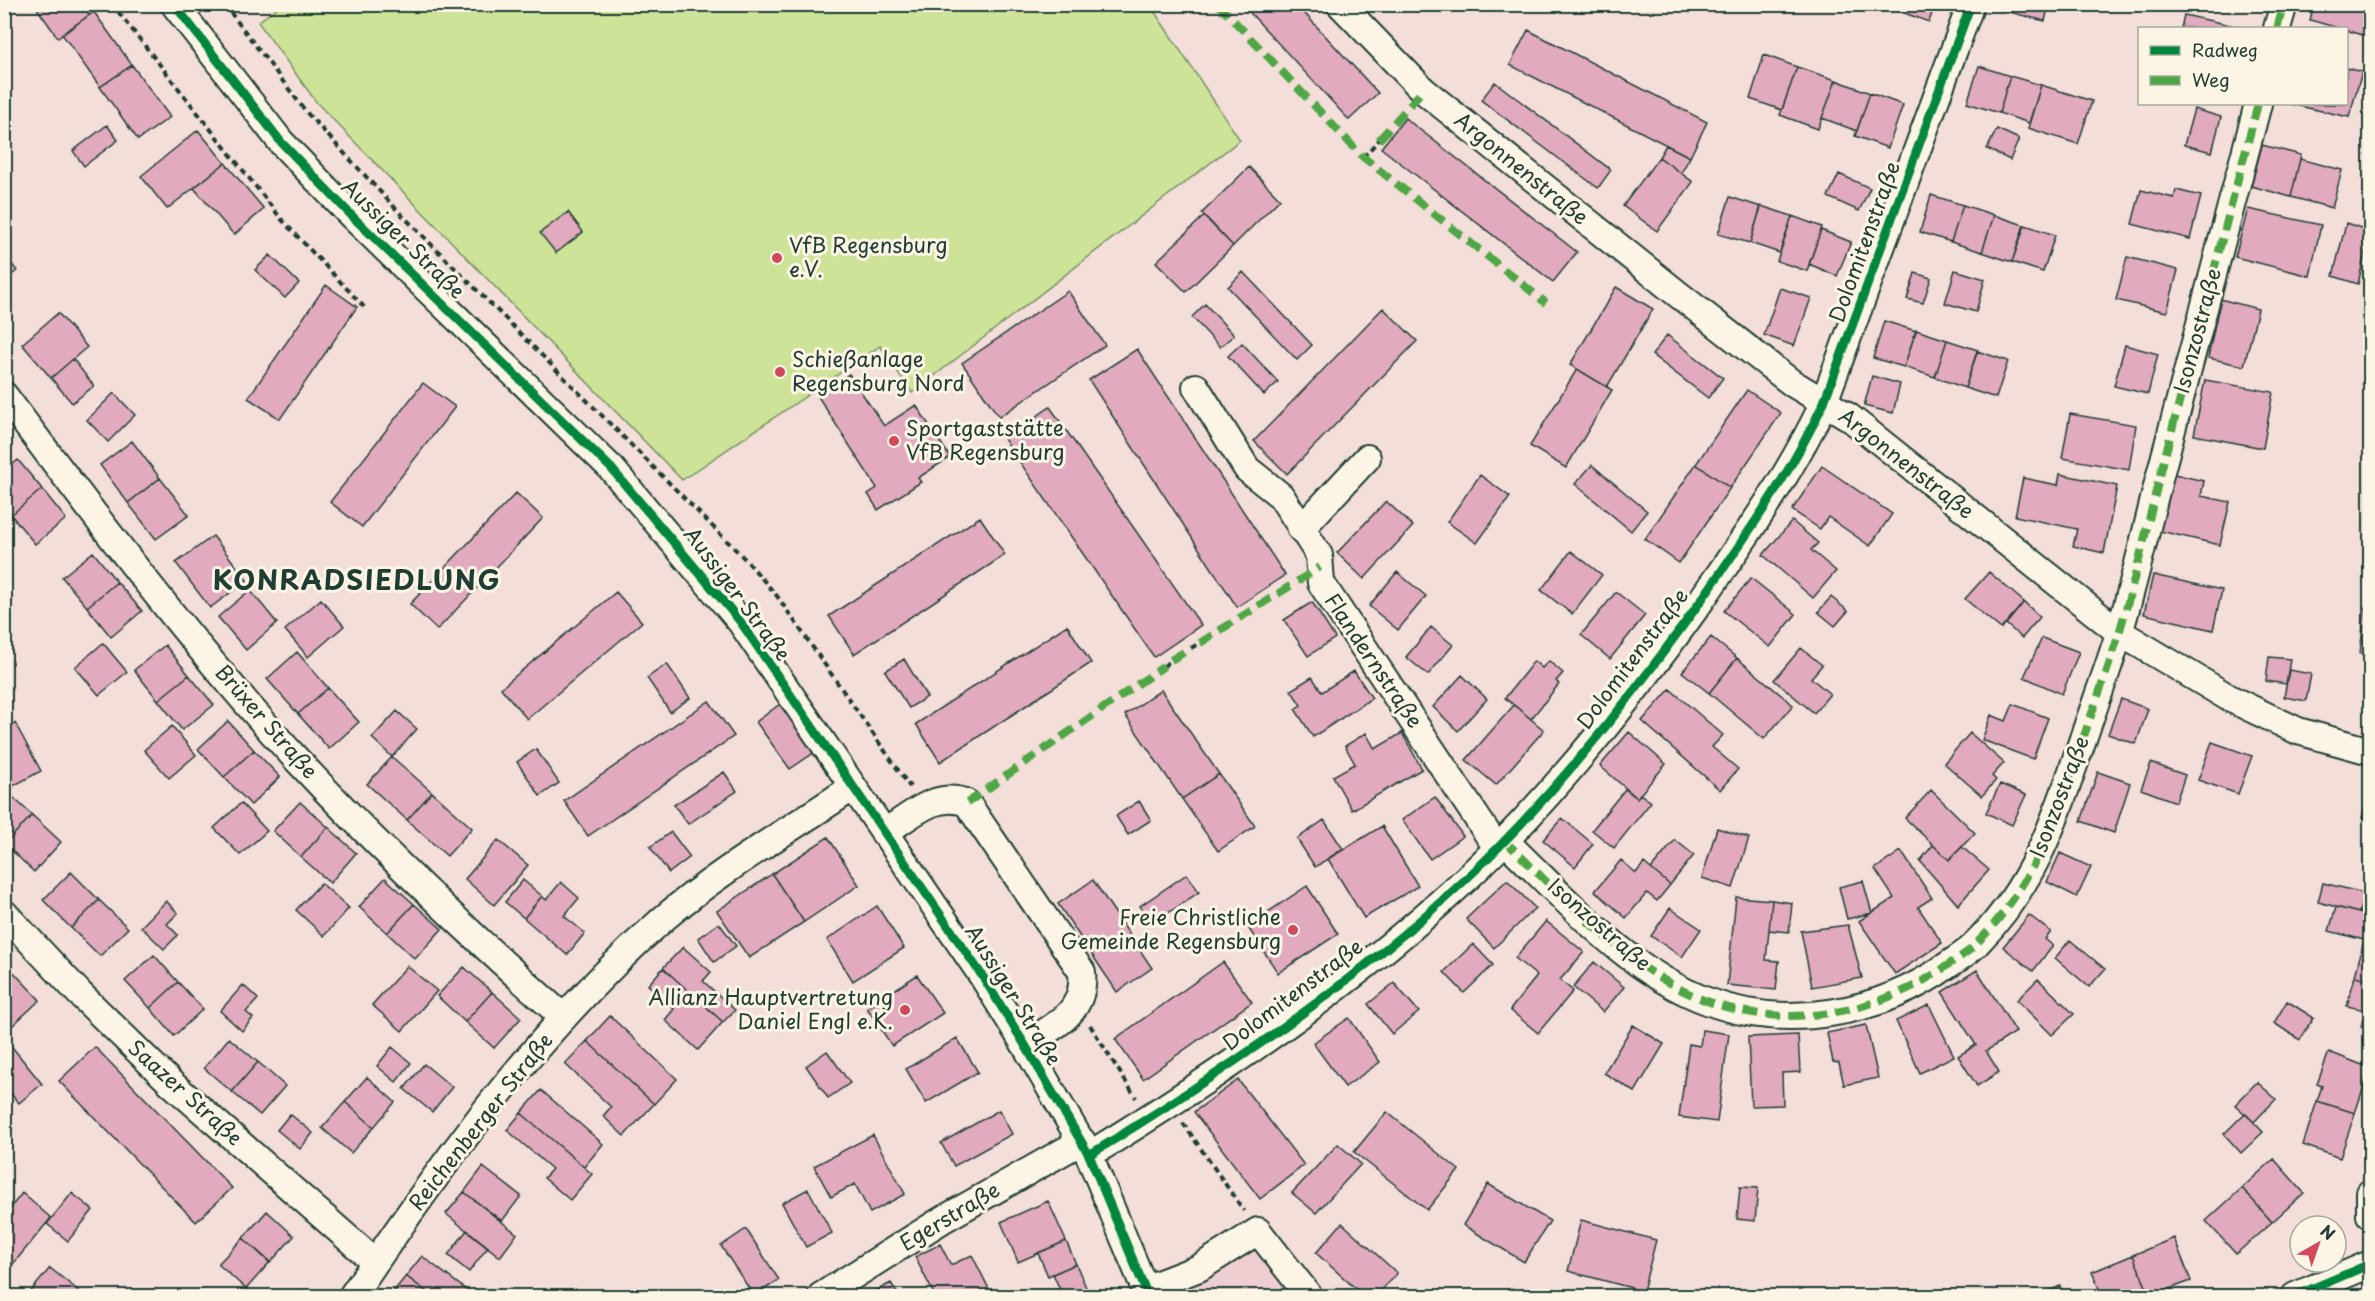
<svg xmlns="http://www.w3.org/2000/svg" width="2375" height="1301" font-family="'Playpen Sans',sans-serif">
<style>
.built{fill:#efced1}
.green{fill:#cde398;stroke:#769066;stroke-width:1.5}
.building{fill:#e2aabe;stroke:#1f3d34;stroke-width:1.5}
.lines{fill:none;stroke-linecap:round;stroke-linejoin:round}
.minor-casing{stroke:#1f3d34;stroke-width:30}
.path{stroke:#1f3d34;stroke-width:4;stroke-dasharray:6 4.5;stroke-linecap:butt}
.minor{stroke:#fcf5e5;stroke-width:26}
.quiet{stroke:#4fa644;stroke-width:8;stroke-dasharray:15 8;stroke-linecap:butt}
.cycleway-casing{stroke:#fcf5e5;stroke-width:13}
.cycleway{stroke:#00873e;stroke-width:9}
.poi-dot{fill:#d1495b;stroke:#fcf5e5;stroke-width:2}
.labels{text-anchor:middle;stroke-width:6;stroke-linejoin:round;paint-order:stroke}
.street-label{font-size:21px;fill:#1f3d34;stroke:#fcf5e5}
.poi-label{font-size:21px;fill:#1f3d34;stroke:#fcf5e5;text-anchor:start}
.district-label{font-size:27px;font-weight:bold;letter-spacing:1.5px;fill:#1f3d34;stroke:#fcf5e5}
</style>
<rect width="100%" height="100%" fill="#f4ded9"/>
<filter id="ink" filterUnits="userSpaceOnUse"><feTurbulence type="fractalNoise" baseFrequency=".0167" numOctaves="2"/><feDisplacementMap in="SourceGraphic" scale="12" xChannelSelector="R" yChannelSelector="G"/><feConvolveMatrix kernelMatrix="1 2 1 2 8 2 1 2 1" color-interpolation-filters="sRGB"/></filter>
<g filter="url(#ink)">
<path class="built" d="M1255,1240L1300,1296H1178L1174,1287Z"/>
<path class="green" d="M282,4L1150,5L1240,140L912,393L880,346L682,480L317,103L258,22Z"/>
<path class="building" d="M34,4H82L89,15L58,38Z
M1242,4H1296L1378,93L1349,120Z
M1935,4L1929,22L1896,10L1898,4Z
M2007,4H2049L2045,21L2005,11Z
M2314,4H2370V37L2310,20Z
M94,12L132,65L100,87L62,34Z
M2184,15L2244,28H2181Z
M1528,30L1707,122L1690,157L1510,65Z
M1764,55L1797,67L1782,110L1750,99Z
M132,65L170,117L138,140L100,87Z
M1979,66L2010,76L1999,113L1967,103Z
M1797,67L1836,80L1818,129L1780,115Z
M2346,68L2362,72L2349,117L2290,104H2346Z
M2010,76L2041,85L2029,123L1999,113Z
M1836,80L1870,93L1857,131L1822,118Z
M1495,82L1611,170L1598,188L1481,100Z
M2041,85L2092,101L2078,144L2028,128Z
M1870,93L1903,105L1888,148L1855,136Z
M2194,109L2221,117L2212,152L2184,145Z
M1405,118L1577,252L1553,282L1381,148Z
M107,125L118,140L84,166L73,151Z
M1997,129L2019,139L2010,160L1987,149Z
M198,130L225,163L167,209L141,176Z
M1666,145L1690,157L1681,173L1659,157Z
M2262,145L2301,155L2291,197L2251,186Z
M1659,157L1693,182L1657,231L1623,206Z
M2300,159L2342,170L2332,208L2291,197Z
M225,163L264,209L234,235L194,188Z
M1249,167L1280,199L1233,246L1202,213Z
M1839,174L1870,188L1859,211L1828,197Z
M2141,190L2174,198L2176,190L2201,196L2190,239L2132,224Z
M1931,195L1963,205L1951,242L1920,232Z
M1730,197L1761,207L1750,243L1718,234Z
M1963,205L1994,215L1982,252L1951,242Z
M1761,206L1792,216L1780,253L1750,243Z
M2248,209L2321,225L2310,276L2235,257Z
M568,212L583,232L556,253L540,233Z
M1994,215L2024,225L2012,262L1982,252Z
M1204,216L1233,246L1186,292L1156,262Z
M1792,216L1822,227L1807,271L1777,261Z
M2346,223L2370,231L2358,284L2333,276Z
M2025,225L2055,235L2043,272L2012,262Z
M1821,230L1851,242L1837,276L1809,264Z
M4,253L17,271L4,280Z
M270,255L299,283L285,298L255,270Z
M2127,257L2178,270L2167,312L2116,300Z
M1955,270L1985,279L1976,312L1945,303Z
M1243,272L1312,345L1297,360L1228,287Z
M1915,273L1931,278L1923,303L1907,299Z
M326,285L357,307L280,419L248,398Z
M1616,287L1653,309L1607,387L1570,365Z
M1780,288L1811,298L1794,346L1764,335Z
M1068,291L1105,345L999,417L962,363Z
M2220,299L2258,309L2244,366L2208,358Z
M1205,304L1234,335L1220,347L1192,317Z
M1383,308L1417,341L1287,474L1254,441Z
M58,313L87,347L51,378L22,344Z
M1884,321L1916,331L1904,367L1873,358Z
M1916,330L1947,340L1935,377L1904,367Z
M1667,335L1723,378L1708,398L1652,355Z
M1947,340L1978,350L1965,388L1935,377Z
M1242,343L1278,382L1264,395L1228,356Z
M2125,345L2158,354L2148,394L2114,386Z
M1137,349L1285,575L1237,607L1089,380Z
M1977,351L2008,361L1996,398L1965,388Z
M73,359L94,386L72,403L51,378Z
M1577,369L1612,390L1566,468L1530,446Z
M849,374L884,426L916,405L950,457L918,478L921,482L878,510L868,494L877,488L817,395Z
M1872,376L1900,384L1893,413L1864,406Z
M2205,380L2273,392L2263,448L2194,435Z
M423,383L455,407L362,527L330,502Z
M1747,390L1781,413L1730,488L1696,464Z
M114,393L135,415L108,442L87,420Z
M1050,407L1201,625L1154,657L1004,439Z
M2070,414L2136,425L2129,470L2062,458Z
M132,441L160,478L128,503L100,465Z
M18,460L42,489L11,515L4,507V471Z
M1696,464L1730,488L1679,563L1645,539Z
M1592,465L1647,511L1631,531L1575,484Z
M1822,466L1892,514L1870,546L1828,517L1820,529L1792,510Z
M2060,474L2117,486L2104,553L2073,546L2077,529L2015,516L2023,478L2058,485Z
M2174,474L2204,481L2201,496L2230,502L2220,545L2160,531Z
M1480,475L1510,497L1477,543L1447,522Z
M160,478L189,515L156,539L128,503Z
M42,489L66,519L35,544L11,515Z
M516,493L543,518L437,630L410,604Z
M1386,501L1413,526L1364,579L1337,553Z
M980,517L1005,555L854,654L829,616Z
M1792,521L1818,543L1811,550L1836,571L1813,598L1763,555Z
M213,536L247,580L210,608L176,563Z
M1571,551L1602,575L1572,614L1541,590Z
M93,552L117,582L87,607L62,577Z
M1397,572L1426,596L1398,630L1369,606Z
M1989,572L2024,602L2001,629L1965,599Z
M2153,575L2222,590L2213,630L2144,614Z
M1751,578L1796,614L1770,647L1724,611Z
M117,582L142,611L111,637L87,607Z
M250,590L277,623L246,650L218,617Z
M616,592L642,622L527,719L501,688Z
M1616,592L1645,615L1610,659L1581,635Z
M1831,597L1848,611L1835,626L1818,612Z
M321,599L344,626L308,657L285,630Z
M1312,602L1335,638L1308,656L1284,620Z
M2024,602L2040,617L2022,638L2006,624Z
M2365,607L2370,608V655L2360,654Z
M1067,625L1091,663L940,762L916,724Z
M1431,627L1453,645L1428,675L1406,657Z
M1711,637L1737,658L1709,693L1682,672Z
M2042,638L2079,652L2062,694L2024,677Z
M103,643L127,672L99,695L75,667Z
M165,645L189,675L158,700L134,670Z
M1801,648L1822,665L1811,678L1830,694L1814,713L1774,680Z
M297,652L328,688L298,714L267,679Z
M2269,657L2290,659L2286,684L2266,681Z
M1737,658L1793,705L1764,739L1709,693Z
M904,659L927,697L909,708L885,671Z
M1534,661L1542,668L1549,661L1563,673L1556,681L1559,684L1531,719L1505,698Z
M667,664L690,698L670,712L647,678Z
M2289,670L2311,674L2306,701L2284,697Z
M1354,671L1372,698L1313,737L1295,709L1301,705L1291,690L1312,677L1322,692Z
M189,675L214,705L182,730L158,700Z
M1462,675L1487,699L1458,731L1433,707Z
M328,688L359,722L329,749L298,714Z
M1670,689L1723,735L1712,747L1738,769L1720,790L1642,721Z
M1161,690L1219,774L1182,799L1125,715Z
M2121,699L2148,709L2136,744L2108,734Z
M709,701L734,736L588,836L564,801Z
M780,704L815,752L790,769L756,722Z
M2013,704L2048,718L2033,759L1982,740L1991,715L2006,721Z
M1514,705L1544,730L1496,785L1466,760Z
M397,711L417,729L392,757L372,738Z
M228,721L254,750L224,777L198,749Z
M15,723L41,771L11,787L4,774V729Z
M172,726L196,755L169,778L144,750Z
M1629,732L1666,764L1637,798L1600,766Z
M1366,733L1375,749L1402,733L1422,769L1352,810L1333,776L1355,764L1345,746Z
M1970,733L2004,763L1992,776L1996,780L1982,796L1944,763Z
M2212,742L2252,756L2238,794L2198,780Z
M536,749L559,783L540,796L517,762Z
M254,750L280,777L251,805L224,777Z
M392,757L432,792L407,820L367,784Z
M2151,763L2185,775L2176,802L2141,789Z
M724,772L737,791L688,824L674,805Z
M2098,772L2130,783L2114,833L2081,821Z
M1219,774L1255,826L1218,851L1182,799Z
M2000,784L2026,795L2012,825L1986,813Z
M4,789L32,815L5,844H4Z
M1625,789L1637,798L1640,794L1651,802L1614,848L1592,830Z
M1931,790L1975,833L1949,860L1905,818Z
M432,792L472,828L447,856L407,820Z
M1435,797L1463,836L1430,859L1402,820Z
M2367,799L2370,800V820L2362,818Z
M1139,801L1151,820L1128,835L1116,816Z
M300,802L328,827L301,857L273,831Z
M241,803L267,831L240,855L214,828Z
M32,815L61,842L34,872L5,844Z
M1562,818L1593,844L1575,867L1543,840Z
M1324,820L1343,849L1315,867L1297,839Z
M1382,826L1418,886L1364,918L1328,859Z
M328,827L356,853L330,883L301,857Z
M1717,828L1749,838L1733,888L1702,878Z
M671,832L690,857L669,873L650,847Z
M828,837L859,885L804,922L772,874Z
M498,840L528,865L494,905L465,879Z
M1675,840L1694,855L1670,885L1651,869Z
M1933,845L1949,860L1962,847L1989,870L1958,905L1920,861Z
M1901,851L1932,898L1918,907L1942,943L1895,974L1859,921L1894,898L1875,869Z
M2060,853L2091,867L2077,897L2047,882Z
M1621,860L1636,873L1644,863L1670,885L1657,901L1647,893L1626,918L1595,891Z
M71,872L99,900L71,928L43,900Z
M772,874L804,922L749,958L717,911Z
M1187,874L1199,892L1152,924L1140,906Z
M385,878L414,904L387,933L359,907Z
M523,880L542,896L524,918L505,902Z
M1093,880L1152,968L1117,992L1058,904Z
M1507,880L1535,908L1494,948L1466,919Z
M1863,881L1872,913L1847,919L1839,887Z
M561,882L579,898L564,916L585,933L567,955L524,918L542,896L546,900Z
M321,883L349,908L324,936L296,910Z
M2323,883L2364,893L2359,913L2318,902Z
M1307,886L1338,934L1278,973L1247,926Z
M1736,897L1772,900L1766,960L1779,961L1776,990L1727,985Z
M99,900L128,928L100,956L71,928Z
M1772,900L1792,903L1789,932L1769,930Z
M166,901L178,913L167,924L178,935L164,949L141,927Z
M414,904L442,929L415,959L387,933Z
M877,906L904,948L853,981L827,940Z
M2336,907L2370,916L2364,940L2329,931Z
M1670,908L1701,929L1682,957L1651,936Z
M2029,915L2051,932L2045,939L2053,946L2033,971L2003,947Z
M1546,921L1584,952L1560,980L1573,991L1538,1033L1510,1010L1537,976L1515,958Z
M719,923L736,946L714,962L698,938Z
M1848,925L1862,978L1812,987L1801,931Z
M2366,932L2370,933V980L2355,976Z
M2070,940L2105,969L2089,987L2055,958Z
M1473,944L1493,965L1464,993L1444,972Z
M683,947L711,972L703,981L735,1010L723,1022L663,968Z
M154,955L178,982L150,1008L125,981Z
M4,962L40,1000L13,1025L4,1016Z
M1223,962L1252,1002L1143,1079L1115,1039Z
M1594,962L1624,987L1603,1012L1573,987Z
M407,966L437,991L402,1031L372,1005Z
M464,967L492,992L465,1022L437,996Z
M663,968L723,1022L698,1050L665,1020L674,1009L648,985Z
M1977,970L2016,1032L1986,1051L1999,1072L1977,1086L1958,1056L1976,1045L1942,992Z
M917,975L943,1013L892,1046L867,1008Z
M2355,976L2370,980V1030L2361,1027L2365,1010L2347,1006Z
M2038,979L2074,1014L2052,1035L2017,1000Z
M178,982L203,1009L174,1036L150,1008Z
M1394,983L1419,1012L1392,1034L1368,1004Z
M243,985L258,999L246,1012L253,1018L242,1031L220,1011Z
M492,992L521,1018L494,1048L465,1022Z
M2287,1001L2314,1018L2300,1040L2274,1023Z
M1929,1005L1954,1056L1920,1073L1896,1021Z
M610,1016L677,1079L654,1104L587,1041Z
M1349,1018L1380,1062L1345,1087L1313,1043Z
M1633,1025L1664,1044L1635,1092L1604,1073Z
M1866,1025L1878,1078L1844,1085L1839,1063L1833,1062L1827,1033Z
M1702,1030L1729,1034L1717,1122L1679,1117L1689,1044L1700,1046Z
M1798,1035L1800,1072L1782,1073L1783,1105L1751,1106L1748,1037Z
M4,1037L42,1084L19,1103L4,1086Z
M229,1038L258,1062L232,1092L204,1068Z
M957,1038L978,1072L926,1103L906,1069Z
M587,1041L654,1104L624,1136L603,1116L611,1107L565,1064Z
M95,1047L232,1188L196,1222L59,1081Z
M392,1047L411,1063L396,1082L377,1066Z
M827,1051L850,1083L828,1098L806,1066Z
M2329,1052L2370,1068L2355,1113L2317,1101L2322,1086L2317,1084Z
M258,1062L285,1086L260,1115L232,1092Z
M424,1064L452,1087L432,1112L404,1089Z
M367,1077L395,1102L374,1127L345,1102Z
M1238,1080L1304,1165L1260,1199L1194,1112Z
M2257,1082L2276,1099L2254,1122L2235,1105Z
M541,1090L603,1144L584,1167L521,1113Z
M2317,1101L2355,1113L2340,1158L2303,1145Z
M345,1102L374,1127L351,1153L322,1128Z
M999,1110L1012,1134L954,1166L941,1143Z
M1387,1112L1459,1170L1427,1210L1354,1152Z
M521,1113L592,1174L570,1200L544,1178L552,1169L507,1130Z
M2245,1113L2263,1132L2241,1153L2224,1134Z
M290,1114L313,1133L300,1149L277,1130Z
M873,1135L905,1194L870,1213L855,1184L831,1197L814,1166Z
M1338,1144L1361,1164L1316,1213L1292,1193Z
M2274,1159L2304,1193L2272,1222L2242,1188Z
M483,1167L521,1196L502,1221L464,1192Z
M1488,1184L1550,1221L1524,1262L1463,1225Z
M1740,1187L1758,1188L1755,1221L1737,1219Z
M2242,1188L2272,1222L2236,1254L2206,1221Z
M808,1189L832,1233L806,1247L782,1203Z
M464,1192L517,1234L500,1257L446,1214Z
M22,1193L51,1218L4,1275V1216Z
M72,1193L93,1210L68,1241L47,1224Z
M1048,1201L1066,1241L1018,1262L1001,1222Z
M267,1211L294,1236L270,1263L243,1238Z
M1581,1220L1656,1240L1643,1291L1568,1271Z
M1342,1223L1397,1273L1376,1296H1364L1316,1253Z
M746,1229L779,1280L754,1296L721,1246Z
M467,1230L488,1247L469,1272L448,1255Z
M243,1238L270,1262L246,1289L218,1264Z
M2174,1238L2191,1281L2150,1296L2133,1255Z
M1066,1241L1076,1264L1048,1276L1038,1253Z
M940,1244L951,1265L972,1255L989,1289L975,1296H935L915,1257Z
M2133,1255L2150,1296H2102L2092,1272Z
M422,1256L474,1296H432L406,1276Z
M1076,1264L1088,1292L1077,1296H1063L1053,1274Z
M50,1268L85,1296H27Z
M406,1276L432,1296H390Z
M891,1283L899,1296H866Z
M2060,1286L2065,1296H2038Z"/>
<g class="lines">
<defs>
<path id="minor" d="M174,4L281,142L352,216L611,468L740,621L983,977L1025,1045L1089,1155L1148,1296
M1340,4L1423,90L1679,295L1792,383L1849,417L2119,632L2231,699L2298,731L2370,751
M2277,28L2284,4
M1196,387L1247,469L1281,496L1319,555L1321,583L1497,848
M4,395C98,520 193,647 299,762C381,850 473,937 563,1017
M1301,529L1367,458
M884,833C909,817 936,790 967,803L1082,972C1086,1013 1055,1025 1025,1045
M1504,840C1564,897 1628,972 1707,1001C1787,1031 1880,1014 1948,965C1958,958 1969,952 1977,943C2037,882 2058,811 2085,733C2097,698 2110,664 2120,630C2135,579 2147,527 2160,475C2193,351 2225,227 2258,104
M4,913L80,994L171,1083L375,1262
M1089,1155C1222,1073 1351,986 1465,880C1553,797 1630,700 1700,602C1745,537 1791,474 1824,402L1971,4
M2370,1193V1215
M1145,1289L1199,1268L1258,1231L1309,1296
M352,1296C444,1161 539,1028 663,919C721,869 790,830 853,787
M821,1296L942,1220L1082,1141
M2295,1296L2370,1264"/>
</defs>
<use href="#minor" class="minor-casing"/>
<path class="path" d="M112,4L283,221L366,309
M224,4L307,113L398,211L746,560L777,596L910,787
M1363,157L1379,140
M1191,648L1200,643
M1164,666L1171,660
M1090,1025L1136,1098
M1183,1123L1244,1211"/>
<use href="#minor" class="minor"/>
<path class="quiet" d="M1218,4L1363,157L1546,303
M2277,28L2284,4
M1379,140L1423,90
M1200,643L1320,567
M1171,660L1191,648
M967,803L1164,666
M1504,840C1564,897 1628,972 1707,1001C1787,1031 1880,1014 1948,965C1958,958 1969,952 1977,943C2037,882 2058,811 2085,733C2097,698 2110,664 2120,630C2135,579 2147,527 2160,475C2193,351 2225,227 2258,104"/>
<defs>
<path id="cycleway" d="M174,4L281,142L352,216L611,468L740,621L983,977L1025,1045L1089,1155L1148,1296
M1089,1155C1222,1073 1351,986 1465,880C1553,797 1630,700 1700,602C1745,537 1791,474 1824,402L1971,4
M2295,1296L2370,1264"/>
</defs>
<use href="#cycleway" class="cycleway-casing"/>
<use href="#cycleway" class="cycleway"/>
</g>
</g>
<g class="poi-dot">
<circle cx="777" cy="258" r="6"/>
<circle cx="780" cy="372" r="6"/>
<circle cx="894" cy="441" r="6"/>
<circle cx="1293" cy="930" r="6"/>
<circle cx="905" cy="1010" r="6"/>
</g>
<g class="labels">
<g class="street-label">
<text transform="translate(1521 169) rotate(39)" y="7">Argonnenstraße</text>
<text transform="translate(403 239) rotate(44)" y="7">Aussiger Straße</text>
<text transform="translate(1865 242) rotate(-70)" y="7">Dolomitenstraße</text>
<text transform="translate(2198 331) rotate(-75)" y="7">Isonzostraße</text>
<text transform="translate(1906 464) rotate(38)" y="7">Argonnenstraße</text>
<text transform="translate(737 594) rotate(53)" y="7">Aussiger Straße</text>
<text transform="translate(1633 659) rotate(-53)" y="7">Dolomitenstraße</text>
<text transform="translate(1373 661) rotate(56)" y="7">Flandernstraße</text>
<text transform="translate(266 722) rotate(49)" y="7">Brüxer Straße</text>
<text transform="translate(2060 797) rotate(-69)" y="7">Isonzostraße</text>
<text transform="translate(1599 925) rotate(41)" y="7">Isonzostraße</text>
<text transform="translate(1013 995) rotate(58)" y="7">Aussiger Straße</text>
<text transform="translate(1293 995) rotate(-37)" y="7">Dolomitenstraße</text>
<text transform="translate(185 1093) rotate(42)" y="7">Saazer Straße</text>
<text transform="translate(481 1122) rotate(-52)" y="7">Reichenberger Straße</text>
<text transform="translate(950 1217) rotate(-31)" y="7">Egerstraße</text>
</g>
<g class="poi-label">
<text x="789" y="253">VfB Regensburg<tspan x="789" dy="24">e.V.</tspan></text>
<text x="792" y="367">Schießanlage<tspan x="792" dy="24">Regensburg Nord</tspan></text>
<text x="906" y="436">Sportgaststätte<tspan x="906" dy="24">VfB Regensburg</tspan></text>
<text x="1281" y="925" text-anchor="end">Freie Christliche<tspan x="1281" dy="24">Gemeinde Regensburg</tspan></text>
<text x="893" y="1005" text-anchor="end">Allianz Hauptvertretung<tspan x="893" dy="24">Daniel Engl e.K.</tspan></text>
</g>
<g class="district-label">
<text x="357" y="590">KONRADSIEDLUNG</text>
</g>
</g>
<rect width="2375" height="1301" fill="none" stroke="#fcf5e5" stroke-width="24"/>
<rect x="12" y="12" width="2351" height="1277" fill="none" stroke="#1f3d34" stroke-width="2" filter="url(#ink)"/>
<rect x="2138" y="27" width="210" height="78" fill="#fcf5e5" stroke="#a4ab9e" stroke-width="1.5"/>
<rect x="2150" y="46" width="30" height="9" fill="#00873e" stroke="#a4ab9e" stroke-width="1.5"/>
<text x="2192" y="57" font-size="18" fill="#1f3d34">Radweg</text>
<rect x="2150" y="76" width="30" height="9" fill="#4fa644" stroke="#a4ab9e" stroke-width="1.5"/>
<text x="2192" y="87" font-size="18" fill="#1f3d34">Weg</text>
<g transform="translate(2318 1244) rotate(40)"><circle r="28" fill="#fcf5e5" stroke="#a4ab9e" stroke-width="1.5"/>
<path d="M0-4.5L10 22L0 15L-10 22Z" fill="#d1495b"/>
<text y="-9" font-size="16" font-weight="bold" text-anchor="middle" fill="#1f3d34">N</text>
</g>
</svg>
